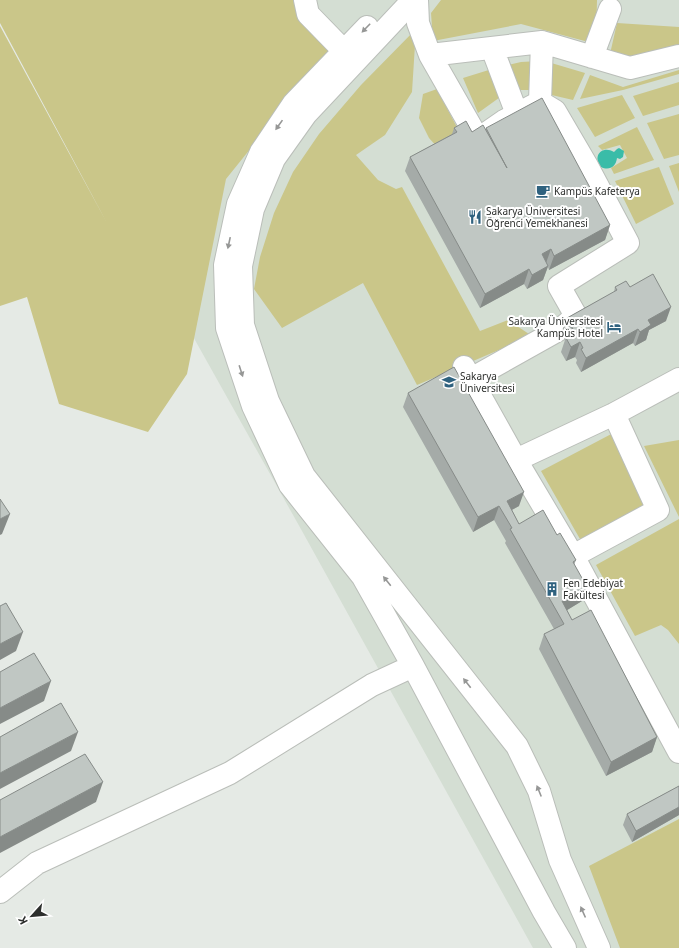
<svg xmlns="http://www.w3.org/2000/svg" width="679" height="948" font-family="'Noto Sans',sans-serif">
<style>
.built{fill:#d4ded3}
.green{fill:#cac689}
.water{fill:#3abca8}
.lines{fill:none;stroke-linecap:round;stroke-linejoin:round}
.minor-casing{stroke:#babeb9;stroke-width:24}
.minor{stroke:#fff;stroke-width:22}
.wall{fill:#a5aba8}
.shaded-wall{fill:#868b88}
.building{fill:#c0c7c3;stroke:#868b88}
.oneway{fill:#969796}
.labels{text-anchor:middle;stroke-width:4;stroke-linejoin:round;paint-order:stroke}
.poi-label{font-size:10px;fill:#2d2f2d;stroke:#fff;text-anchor:start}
</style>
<rect width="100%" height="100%" fill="#e5eae5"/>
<path class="built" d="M95,0H679V948H533L302,531L135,233Z"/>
<path class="green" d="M0,0H300L333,46L226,179L187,374L148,432L59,404L27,297L0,306V26L107,223L0,23Z
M441,0H597L596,44L521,24L433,41L431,13Z
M617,23L679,27V49L643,59L610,54Z
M416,29L412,92L385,135L356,155L378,180L396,189L402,187L480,331L508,320L532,336L417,385L363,283L282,328L254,289L260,257L274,213L293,172L319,134L361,85Z
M539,61L535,90H511L504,66L521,62Z
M548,62L585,73L573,100L543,93Z
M492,69L503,95L478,113L463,78Z
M679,70V74L623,90L580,99L590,75L623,87Z
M679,82V105L643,116L633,96Z
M437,89L461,135L438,148L429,138L419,118L423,94Z
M622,95L635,118L595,137L577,108Z
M679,114V155L664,159L647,123Z
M637,127L654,160L614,174L611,168L627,158L620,145L602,150L598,146Z
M679,163V192L669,166Z
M659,167L674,204L636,224L615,181Z
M617,431L660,507L584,546L541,471Z
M679,440V517L644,446Z
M679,519V644L668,630L661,625L635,636L596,565Z
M679,819V948H620L589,866Z"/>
<path class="water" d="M619,148L624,151L623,157L620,159L617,158C616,167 609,171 601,167C592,156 602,145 614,152L617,149Z"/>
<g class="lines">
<defs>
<path id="minor" d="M305,0L308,14L344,51
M413,0L306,114L274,159L253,209L241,266L243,325L268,401L304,476L517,746L539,791L560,860L599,948
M417,0L418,23L430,55L542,42L630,68L679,56
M367,27L294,103L261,152L238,204L225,265L227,328L253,406L290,485L363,577L413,666L544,912L565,948
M492,48L517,114
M430,55L478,139L504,121L540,102L555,111L586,164L628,243L559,286L576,316L562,328L471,379
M592,57L610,9
M540,102L542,42
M464,367L516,460
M614,414L658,510L573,556L516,460L614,414L679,379
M573,556L679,752
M0,892L37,863L230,773L372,685L413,666"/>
</defs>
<use href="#minor" class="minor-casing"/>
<use href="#minor" class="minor"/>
</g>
<path class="wall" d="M454,128L472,132L486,130V128L610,225L605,240L549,270L548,267L543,280L527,289L524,284L480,308L405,171L410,157L452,134Z
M615,287H630L666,321L649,330L646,340L635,346L633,343L581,372L576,363L577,360L575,357L566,361L561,352L565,340L561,333L567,318L614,292Z
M408,393L519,506L512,510L519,524L557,535L576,560L574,565L587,587L582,601L567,610L572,620L657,737L652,752L606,776L539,649L544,634L554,629L505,543L506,541L494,520L473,532L403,407Z
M679,786V815L632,842L623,825L627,814Z"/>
<path class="shaded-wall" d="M610,225L605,240L549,270L554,256Z
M551,249L546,263L542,254Z
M548,266L543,280L527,289L532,275Z
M529,269L524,284L480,308L485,294Z
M671,307L666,321L649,330L646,340L635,346L640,332L648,320Z
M638,329L633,343L581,372L586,358Z
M580,342L575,357L566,361L571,347Z
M524,492L519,506L504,514L507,501Z
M499,506L494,520L473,532L478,517Z
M10,514L2,534L0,535V519Z
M587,587L582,601L559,615L562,601Z
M23,632L16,651L0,660V644Z
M51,681L44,701L0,724V708Z
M78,732L71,751L0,789V773Z
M657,737L652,752L606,776L611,762Z
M103,782L96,802L0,853V837Z
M679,807V815L632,842L636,831Z"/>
<path class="building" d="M542,98L610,225L554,256L551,249L542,254L548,266L532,275L529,269L485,294L410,157L457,132L454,128L466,121L472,132L483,125L507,168L486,128Z
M653,274L671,307L648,320L651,325L640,332L638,329L586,358L581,349L583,348L580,342L571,347L566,338L575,333L567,318L617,290L615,287L626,281L630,287Z
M454,367L524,492L507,501L519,524L543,510L557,535L560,533L576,560L573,562L587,587L562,601L572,620L591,610L657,737L611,762L544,634L564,624L510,529L512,528L499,506L478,517L408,393Z
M0,499L10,514L0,519Z
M6,603L23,632L0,644V606Z
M34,653L51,681L0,708V672Z
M61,703L78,732L0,773V737Z
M85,754L103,782L0,837V800Z
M679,786V807L636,831L627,814Z"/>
<defs><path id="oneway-solid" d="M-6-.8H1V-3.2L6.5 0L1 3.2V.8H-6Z"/></defs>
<g class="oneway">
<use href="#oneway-solid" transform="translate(366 28) rotate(134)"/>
<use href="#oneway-solid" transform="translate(279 125) rotate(125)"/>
<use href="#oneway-solid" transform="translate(229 243) rotate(102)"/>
<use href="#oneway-solid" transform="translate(241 371) rotate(72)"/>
<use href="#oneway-solid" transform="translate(387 581) rotate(-129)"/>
<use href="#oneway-solid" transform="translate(467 683) rotate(-128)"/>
<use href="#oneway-solid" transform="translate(539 791) rotate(-112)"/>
<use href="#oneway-solid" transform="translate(583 912) rotate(-114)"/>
</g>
<defs>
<symbol id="cafe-bare" viewBox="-9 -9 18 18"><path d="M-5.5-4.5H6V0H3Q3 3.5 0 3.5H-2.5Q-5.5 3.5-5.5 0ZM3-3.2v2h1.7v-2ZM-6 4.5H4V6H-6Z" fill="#2f627f" stroke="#fff" stroke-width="2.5" paint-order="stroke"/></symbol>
<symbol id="restaurant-bare" viewBox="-9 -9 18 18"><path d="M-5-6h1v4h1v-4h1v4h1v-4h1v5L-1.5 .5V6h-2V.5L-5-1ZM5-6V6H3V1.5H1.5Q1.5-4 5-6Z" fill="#2f627f" stroke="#fff" stroke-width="2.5" paint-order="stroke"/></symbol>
<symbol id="hotel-bare" viewBox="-9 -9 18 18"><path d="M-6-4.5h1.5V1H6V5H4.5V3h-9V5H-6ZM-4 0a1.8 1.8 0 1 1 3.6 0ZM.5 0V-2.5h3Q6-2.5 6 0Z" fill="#2f627f" stroke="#fff" stroke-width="2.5" paint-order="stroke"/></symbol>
<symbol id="university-bare" viewBox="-9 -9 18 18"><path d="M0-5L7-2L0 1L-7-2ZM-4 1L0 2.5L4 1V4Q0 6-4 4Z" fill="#2f627f" stroke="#fff" stroke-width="2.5" paint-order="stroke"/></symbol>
<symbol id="building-bare" viewBox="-9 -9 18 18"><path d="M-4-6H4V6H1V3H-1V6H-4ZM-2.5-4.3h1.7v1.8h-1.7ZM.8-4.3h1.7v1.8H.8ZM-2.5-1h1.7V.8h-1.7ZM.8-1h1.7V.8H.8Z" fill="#2f627f" stroke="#fff" stroke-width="2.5" paint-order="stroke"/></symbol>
</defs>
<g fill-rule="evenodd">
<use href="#cafe-bare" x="533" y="181" width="20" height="20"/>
<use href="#restaurant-bare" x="465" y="207" width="20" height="20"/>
<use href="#hotel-bare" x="604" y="317" width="20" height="20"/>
<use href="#university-bare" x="439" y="372" width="20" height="20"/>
<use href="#building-bare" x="542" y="579" width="20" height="20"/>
</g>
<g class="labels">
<g class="poi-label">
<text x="554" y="195">Kampüs Kafeterya</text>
<text x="486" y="215">Sakarya Üniversitesi<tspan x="486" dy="12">Öğrenci Yemekhanesi</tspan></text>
<text x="603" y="325" text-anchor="end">Sakarya Üniversitesi<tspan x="603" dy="12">Kampüs Hotel</tspan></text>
<text x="460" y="380">Sakarya<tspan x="460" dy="12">Üniversitesi</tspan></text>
<text x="563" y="587">Fen Edebiyat<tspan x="563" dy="12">Fakültesi</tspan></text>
</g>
</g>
<g transform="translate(32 916) rotate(243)" stroke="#ffffff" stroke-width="3" paint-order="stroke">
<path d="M0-3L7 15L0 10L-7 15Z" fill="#2d2f2d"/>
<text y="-6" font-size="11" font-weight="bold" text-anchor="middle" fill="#2d2f2d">K</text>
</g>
</svg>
